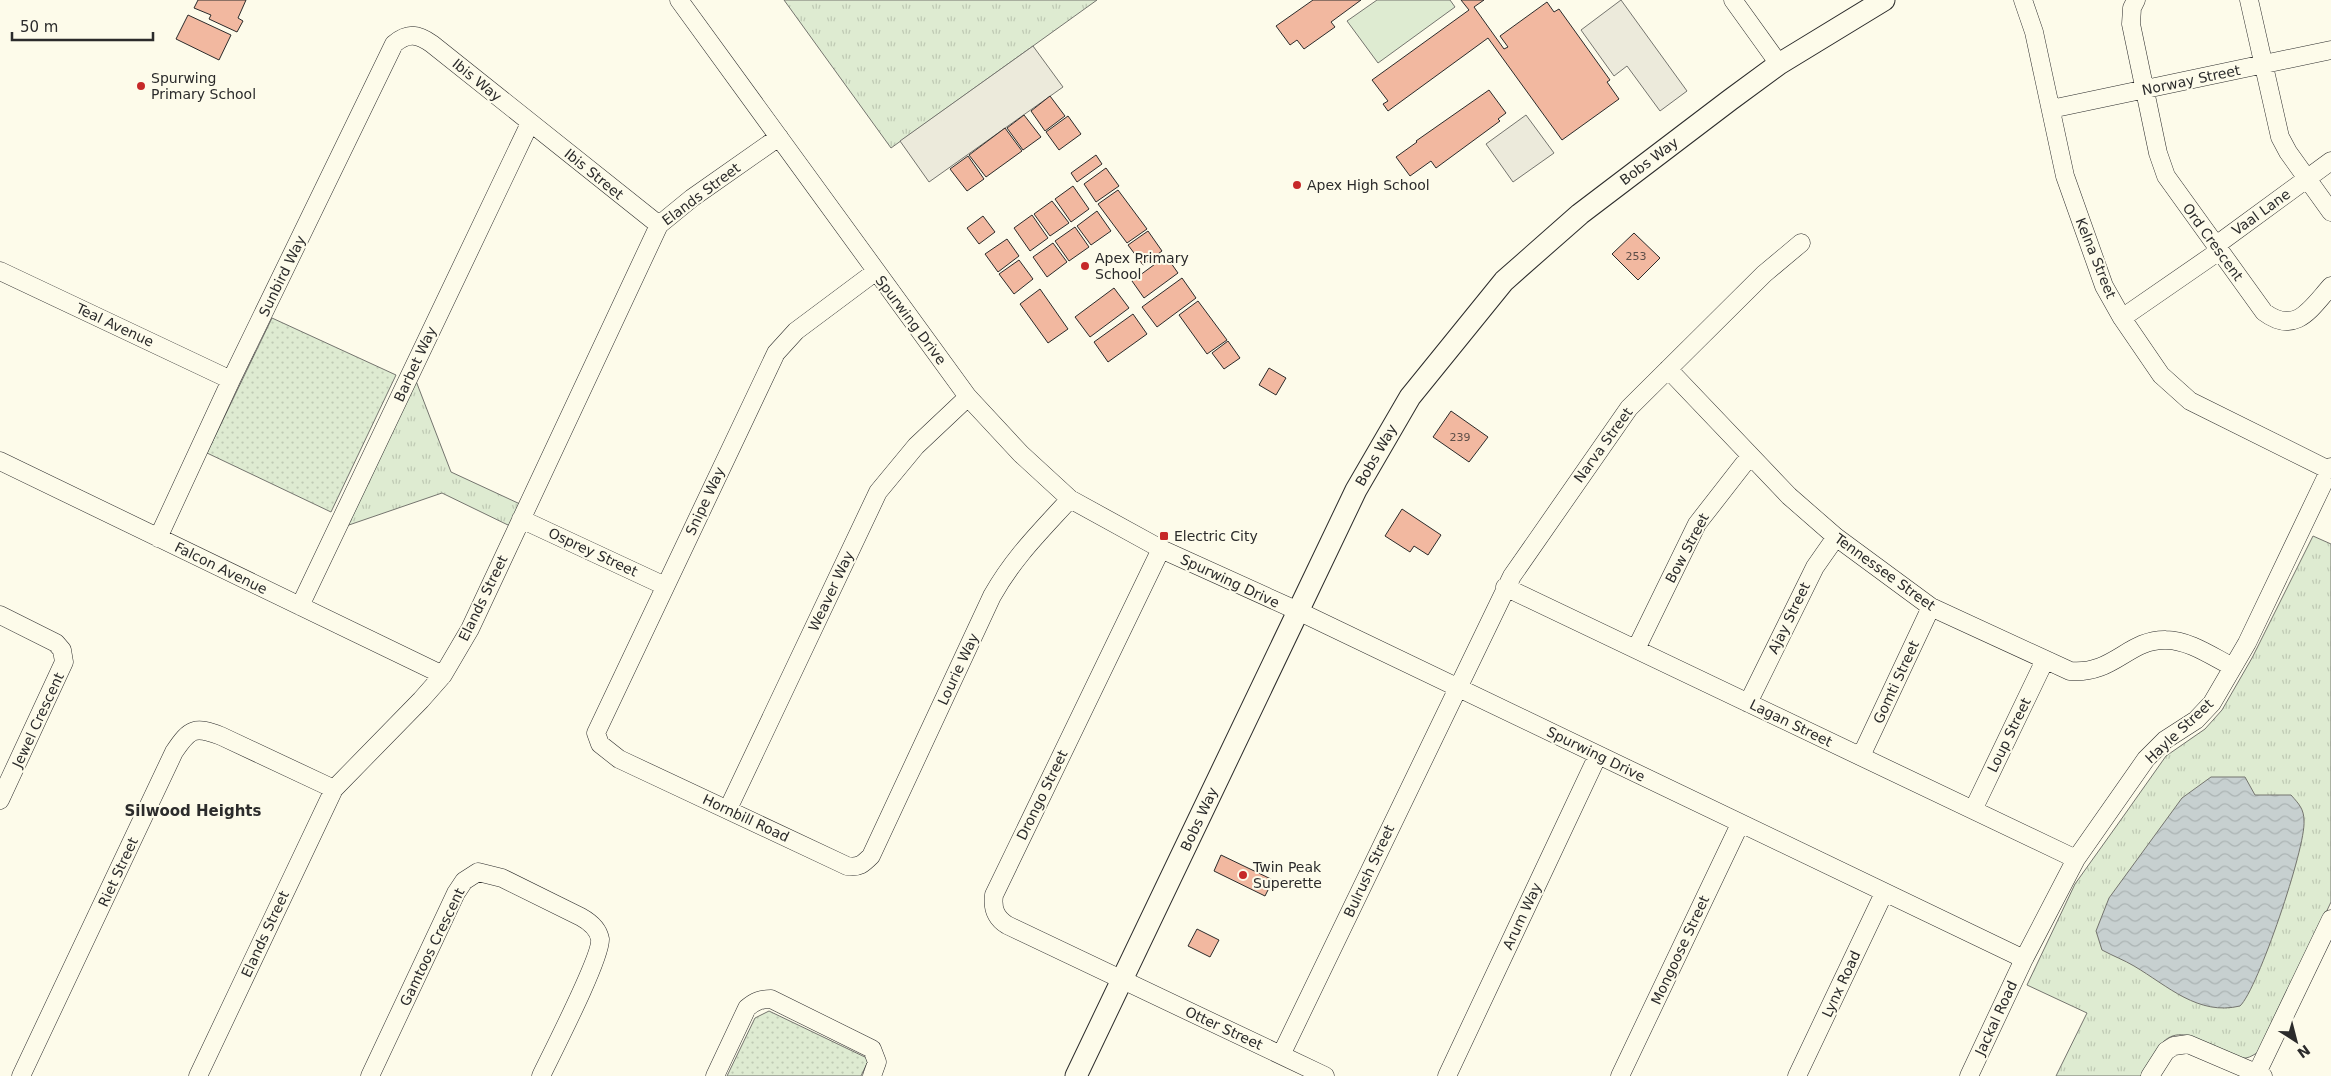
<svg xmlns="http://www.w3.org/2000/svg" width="2331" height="1076" font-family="'DejaVu Sans',sans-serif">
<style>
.grass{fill:url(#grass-tufts);stroke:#74746e}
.park{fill:url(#park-dots);stroke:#74746e}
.garden{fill:#deebd1;stroke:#74746e}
.parking{fill:#eceadb;stroke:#74746e}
.water{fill:url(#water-waves);stroke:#74746e}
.building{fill:#f2b8a0;stroke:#2b2b2b}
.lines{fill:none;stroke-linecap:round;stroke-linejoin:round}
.minor-casing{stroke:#2b2b2b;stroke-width:19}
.tertiary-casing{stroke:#2b2b2b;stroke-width:23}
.minor{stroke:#fdfbea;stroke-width:18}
.tertiary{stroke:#fdfbea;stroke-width:21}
.poi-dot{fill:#c62828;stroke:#fdfbea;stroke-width:2}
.labels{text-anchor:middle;stroke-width:4;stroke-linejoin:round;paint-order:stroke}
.number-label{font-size:11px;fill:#5d4e48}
.poi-label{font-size:14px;fill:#2b2b2b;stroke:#fdfbea;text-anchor:start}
.street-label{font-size:14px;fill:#2b2b2b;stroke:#fdfbea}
.neighbourhood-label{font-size:15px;font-weight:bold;fill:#2b2b2b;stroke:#fdfbea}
</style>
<defs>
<pattern id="grass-tufts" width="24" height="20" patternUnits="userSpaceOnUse" patternTransform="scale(1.25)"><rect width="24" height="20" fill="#deebd1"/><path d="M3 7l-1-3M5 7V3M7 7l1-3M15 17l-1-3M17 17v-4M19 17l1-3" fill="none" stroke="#bfcab4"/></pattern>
<pattern id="park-dots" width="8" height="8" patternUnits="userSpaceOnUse" patternTransform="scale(1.25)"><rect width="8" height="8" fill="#deebd1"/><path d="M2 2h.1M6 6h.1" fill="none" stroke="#bfcab4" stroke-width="1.8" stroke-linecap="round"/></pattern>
<pattern id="water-waves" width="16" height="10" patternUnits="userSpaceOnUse" patternTransform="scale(1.25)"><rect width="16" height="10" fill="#c7d0d0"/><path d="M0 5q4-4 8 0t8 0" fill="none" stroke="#abb3b3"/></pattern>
</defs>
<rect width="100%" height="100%" fill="#fdfbea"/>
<path class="grass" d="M784,0H1097L891,148Z
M416,381L451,472L520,504L510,526L442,493L346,526Z
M2313,536L2331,544V902L2260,1051C2255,1054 2251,1057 2246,1058C2219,1061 2183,1012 2158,1048C2152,1056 2148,1067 2144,1076H2056L2087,1013L2027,985L2075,884L2125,814L2166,756L2205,729L2222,710L2252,658Z"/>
<path class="park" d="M272,318L396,375L331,512L207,453Z
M769,1011L869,1059L861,1076H727L755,1018Z"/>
<path class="garden" d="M1377,0H1450L1455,7L1378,63L1347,21Z"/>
<path class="parking" d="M1621,0L1687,91L1660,111L1627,66L1614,76L1581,30Z
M1033,46L1063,87L929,182L900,141Z
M1526,115L1554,153L1513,182L1486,144Z"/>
<path class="water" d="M2211,777H2245L2255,795H2291C2299,804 2304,809 2304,821C2306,847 2258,989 2240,1006C2198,1016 2168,986 2134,966C2124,960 2113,956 2102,950L2096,931L2109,898L2182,798Z"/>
<path class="building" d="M198,0H246L238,18L243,21L237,32L209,19L211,15L194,8Z
M1313,0H1361L1331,22L1335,27L1304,49L1297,40L1290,45L1276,26Z
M1461,0H1484L1474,7L1504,49L1508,47L1500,36L1547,2L1554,12L1559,9L1610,80L1607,82L1619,99L1562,140L1488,38L1388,111L1383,104L1388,101L1372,80L1469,10Z
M188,15L231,35L219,60L176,39Z
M1489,90L1506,113L1498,119L1500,121L1436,168L1431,161L1410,176L1396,157L1417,142L1416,141Z
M1050,96L1065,116L1045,131L1031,111Z
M1024,115L1041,137L1023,150L1007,128Z
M1068,116L1081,134L1059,150L1046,132Z
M1005,128L1022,151L986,177L969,155Z
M1096,155L1102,164L1077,182L1071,173Z
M968,156L984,179L967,191L950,169Z
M1106,168L1119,186L1096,202L1084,184Z
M1073,186L1089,209L1071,222L1055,199Z
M1118,190L1147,229L1127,243L1098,204Z
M1052,201L1069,223L1050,236L1034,214Z
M1097,211L1111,231L1091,245L1077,226Z
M1032,215L1048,238L1030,251L1014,228Z
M983,216L995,232L979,244L967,228Z
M1075,227L1089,247L1069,261L1055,241Z
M1148,231L1162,251L1143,265L1128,245Z
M1634,233L1660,258L1638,280L1612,254Z
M1007,239L1019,256L998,272L985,254Z
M1053,243L1067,262L1047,277L1033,257Z
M1166,256L1178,273L1144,298L1132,281Z
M1019,260L1033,279L1014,294L999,274Z
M1182,278L1196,298L1157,327L1142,307Z
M1114,288L1129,308L1090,337L1075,317Z
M1040,289L1068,329L1048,343L1020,304Z
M1198,301L1227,340L1207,354L1179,315Z
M1133,314L1147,334L1108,362L1094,342Z
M1228,341L1240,358L1224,369L1212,353Z
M1269,368L1286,378L1276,395L1259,385Z
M1451,411L1488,437L1469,462L1433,437Z
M1402,509L1441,535L1428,555L1414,546L1410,552L1385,536Z
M1221,855L1273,880L1265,896L1214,871Z
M1197,929L1219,940L1210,957L1188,946Z"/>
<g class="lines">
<defs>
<path id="minor" d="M679,0L968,397L1021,454L1070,499L1161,549L1298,611L2024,959
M1733,0L1779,64
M2023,0L2034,32L2065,176L2104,286L2122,318L2161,375L2190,401L2329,470
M2136,0L2132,8L2131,24L2158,153L2166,176L2264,312C2296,336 2311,308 2331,286
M2249,0L2280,137L2288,152L2331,212
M2051,109L2331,50
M2215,246L2331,161
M0,271L231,380
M875,272L796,331L776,353L596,733L600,744L619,759L847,866C859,868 863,864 871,856L992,596C1014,557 1040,532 1070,499
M2122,318L2219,251
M1668,369L1789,496L1836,537L1931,607L2070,671C2114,675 2128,639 2166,640C2189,640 2213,657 2233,667
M0,461L443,675
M521,519L665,586
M158,538L231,380L394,44C408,32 418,34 432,44L659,225
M1161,549L994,895C992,909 996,918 1007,925L1325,1076
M1505,587L2076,859
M300,606L530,123
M0,615L56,643L62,650L64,662L0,800
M1636,649L1697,524L1750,456
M1748,703L1815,567L1836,537
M1861,756L1931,607
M728,809L878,492L916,446L968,397
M1973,810L2045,660
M1281,1055L1512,576L1629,408L1764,274L1801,243
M2257,1073L2331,919
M21,1076L174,752C190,728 195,726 221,736L334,789
M198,1076L334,789L421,700L443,675L470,629L659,225L692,198L779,137
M370,1076L456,893L464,881L478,872L502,878L581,917C590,922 598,928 600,939C602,956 551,1055 541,1076
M715,1076L747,1008C755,1001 761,999 771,999L872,1049L877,1062L872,1076
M1447,1076L1598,755
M1620,1076L1740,824
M1797,1076L1884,893
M1969,1076L2024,959L2076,859L2146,759L2165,740L2196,720L2212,703L2247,643L2331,467
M2150,1076L2166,1051L2174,1046L2188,1044L2263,1076"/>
<path id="tertiary" d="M1076,1076L1356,490L1410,397L1504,281L1580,214L1730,100L1779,64L1884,0"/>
</defs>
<use href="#minor" class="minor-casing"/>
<use href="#tertiary" class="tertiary-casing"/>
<use href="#minor" class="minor"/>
<use href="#tertiary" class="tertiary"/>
</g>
<g class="poi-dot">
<circle cx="141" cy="86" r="5"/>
<circle cx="1297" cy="185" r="5"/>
<circle cx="1085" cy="266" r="5"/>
<rect x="1159" y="531" width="10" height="10" rx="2.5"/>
<circle cx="1243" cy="875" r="5"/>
</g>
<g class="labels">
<g class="number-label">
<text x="1636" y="260">253</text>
<text x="1460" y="441">239</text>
</g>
<g class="poi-label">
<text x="151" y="83">Spurwing<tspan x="151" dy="16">Primary School</tspan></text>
<text x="1307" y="190">Apex High School</text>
<text x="1095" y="263">Apex Primary<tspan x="1095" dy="16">School</tspan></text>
<text x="1174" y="541">Electric City</text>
<text x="1253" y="872">Twin Peak<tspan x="1253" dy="16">Superette</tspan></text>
</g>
<g class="street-label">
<text transform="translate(477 80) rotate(39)" y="5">Ibis Way</text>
<text transform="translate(2191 80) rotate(-12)" y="5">Norway Street</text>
<text transform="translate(1649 161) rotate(-37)" y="5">Bobs Way</text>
<text transform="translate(594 174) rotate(39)" y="5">Ibis Street</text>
<text transform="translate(701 194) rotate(-37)" y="5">Elands Street</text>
<text transform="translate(2261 212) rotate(-36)" y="5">Vaal Lane</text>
<text transform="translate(2213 242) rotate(54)" y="5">Ord Crescent</text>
<text transform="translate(2096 258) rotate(68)" y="5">Kelna Street</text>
<text transform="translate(282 276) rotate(-64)" y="5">Sunbird Way</text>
<text transform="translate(911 320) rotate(53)" y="5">Spurwing Drive</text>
<text transform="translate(115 325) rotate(25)" y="5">Teal Avenue</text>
<text transform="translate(415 364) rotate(-65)" y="5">Barbet Way</text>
<text transform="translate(1603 445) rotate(-54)" y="5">Narva Street</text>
<text transform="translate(1376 455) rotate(-60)" y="5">Bobs Way</text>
<text transform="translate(705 501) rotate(-65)" y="5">Snipe Way</text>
<text transform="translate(1687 548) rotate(-62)" y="5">Bow Street</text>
<text transform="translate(593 552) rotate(25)" y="5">Osprey Street</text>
<text transform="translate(221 568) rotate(26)" y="5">Falcon Avenue</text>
<text transform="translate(1885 572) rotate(36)" y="5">Tennessee Street</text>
<text transform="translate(1230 581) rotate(25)" y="5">Spurwing Drive</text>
<text transform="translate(831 591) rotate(-65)" y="5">Weaver Way</text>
<text transform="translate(483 598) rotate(-64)" y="5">Elands Street</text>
<text transform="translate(1789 618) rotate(-64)" y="5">Ajay Street</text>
<text transform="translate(958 669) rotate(-65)" y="5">Lourie Way</text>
<text transform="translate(1896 682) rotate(-65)" y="5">Gomti Street</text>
<text transform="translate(38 720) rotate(-65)" y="5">Jewel Crescent</text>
<text transform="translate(1791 723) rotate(26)" y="5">Lagan Street</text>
<text transform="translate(2179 731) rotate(-43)" y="5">Hayle Street</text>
<text transform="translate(2009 735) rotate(-64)" y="5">Loup Street</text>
<text transform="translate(1596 754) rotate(26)" y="5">Spurwing Drive</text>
<text transform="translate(1042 795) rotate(-64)" y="5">Drongo Street</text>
<text transform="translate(746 818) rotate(25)" y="5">Hornbill Road</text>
<text transform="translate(1199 819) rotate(-65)" y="5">Bobs Way</text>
<text transform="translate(1369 871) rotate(-65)" y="5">Bulrush Street</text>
<text transform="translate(118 872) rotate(-65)" y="5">Riet Street</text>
<text transform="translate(1522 916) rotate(-65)" y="5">Arum Way</text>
<text transform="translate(265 934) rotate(-65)" y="5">Elands Street</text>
<text transform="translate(432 947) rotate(-64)" y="5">Gamtoos Crescent</text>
<text transform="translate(1680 950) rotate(-65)" y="5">Mongoose Street</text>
<text transform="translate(1841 984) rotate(-65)" y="5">Lynx Road</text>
<text transform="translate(1996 1018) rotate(-65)" y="5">Jackal Road</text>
<text transform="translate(1224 1028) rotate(25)" y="5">Otter Street</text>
</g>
<g class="neighbourhood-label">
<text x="193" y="816">Silwood Heights</text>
</g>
</g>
<g transform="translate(2296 1041) rotate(144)" stroke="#fdfbea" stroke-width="4" paint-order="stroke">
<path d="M0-4L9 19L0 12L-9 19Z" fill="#2b2b2b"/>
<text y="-8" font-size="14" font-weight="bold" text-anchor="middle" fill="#2b2b2b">N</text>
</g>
<path d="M12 32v8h141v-8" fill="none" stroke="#2b2b2b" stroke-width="2.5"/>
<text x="20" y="32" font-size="15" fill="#2b2b2b" stroke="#fdfbea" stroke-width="4" paint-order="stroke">50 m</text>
</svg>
